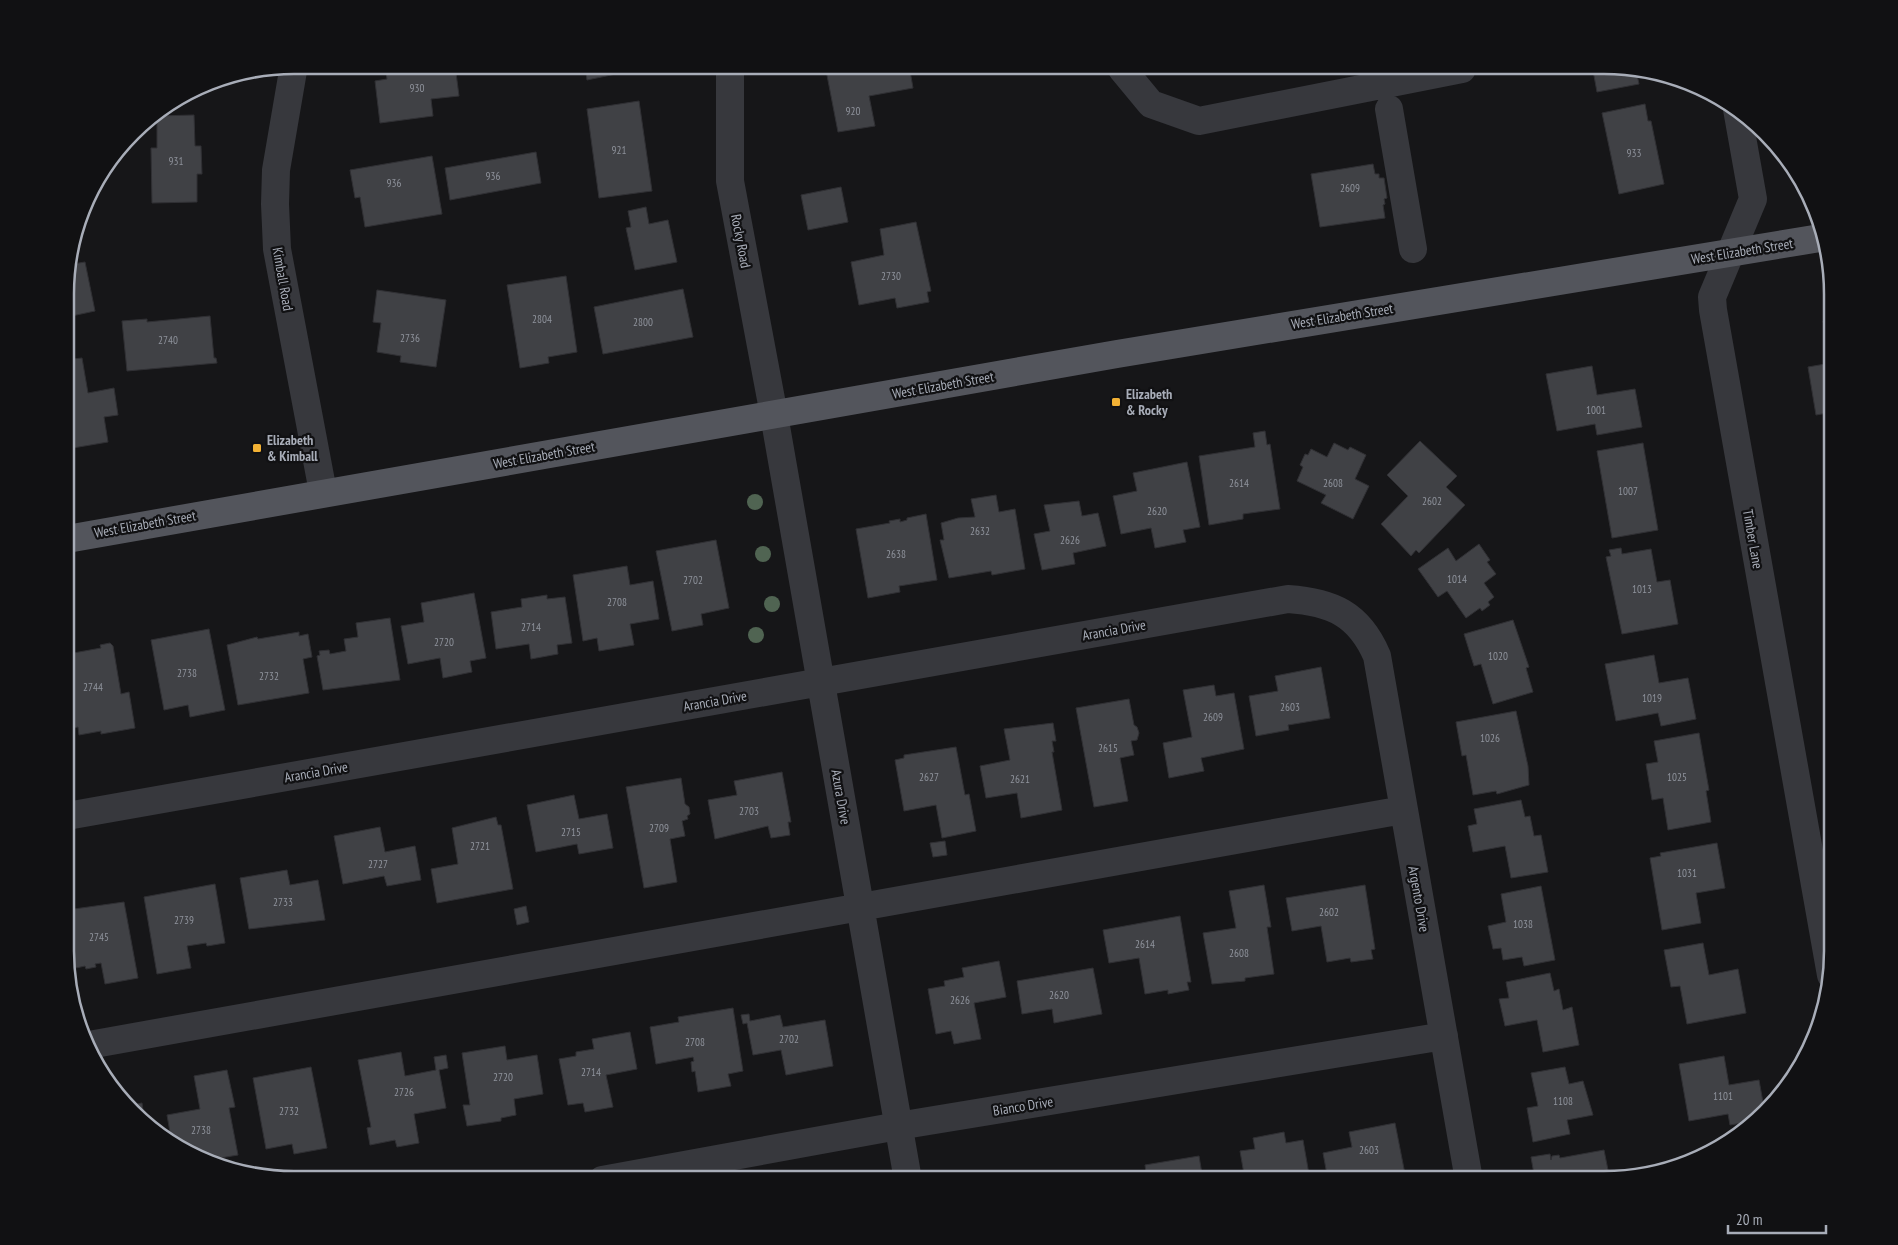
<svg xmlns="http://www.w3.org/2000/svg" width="1898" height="1245" font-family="'PT Sans Narrow',sans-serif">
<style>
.building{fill:#404145;stroke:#303034}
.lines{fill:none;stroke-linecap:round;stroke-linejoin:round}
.minor{stroke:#37383d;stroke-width:28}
.major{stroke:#53555c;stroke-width:28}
.tree{fill:#506452}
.poi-dot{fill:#f2b134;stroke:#111113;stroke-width:2}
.labels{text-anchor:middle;stroke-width:4.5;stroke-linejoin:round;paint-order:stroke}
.number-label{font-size:11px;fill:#8e929b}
.street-label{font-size:14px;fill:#a8adb8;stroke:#111113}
.poi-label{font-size:14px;font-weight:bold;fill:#a8adb8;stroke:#111113;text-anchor:start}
.rim{fill:none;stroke:#a8adb8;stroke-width:2.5}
</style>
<rect width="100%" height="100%" fill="#161618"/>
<path class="building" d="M385,65H455L459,96L431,99L433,116L380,123L375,81L387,79Z
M585,65H639L640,69L587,80Z
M825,65H909L913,88L869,96L875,126L838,132Z
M1592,65L1636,70L1639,84L1597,92Z
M639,101L652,191L599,198L587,109Z
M1645,104L1648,121H1651L1664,184L1619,194L1602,113Z
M194,115L195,146H201L202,174H197V202L152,203L151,148H157V116Z
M536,152L541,183L450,200L445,168Z
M432,156L442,214L365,227L360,197L355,198L350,170Z
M1373,164L1375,174H1379V178H1384L1387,198L1384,199L1385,204L1383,205L1385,218L1320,227L1311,174Z
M841,187L848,222L808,230L801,195Z
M646,207L649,224L668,220L677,262L635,270L626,228L631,227L628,211Z
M916,222L931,291L927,292L929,302L897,308L895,298L859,305L851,262L884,255L880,229Z
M85,262L95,311L67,317V265Z
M566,276L577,352L548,357L549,363L520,368L507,285Z
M683,289L693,337L603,354L594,307Z
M377,290L446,300L436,367L400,362L401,356L377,352L381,323L373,322Z
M210,316L214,358H216L217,363L127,371L122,321L147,319V322Z
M1833,319V412L1816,415L1808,367L1831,363L1823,321Z
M67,325L73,359L82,358L88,393L114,388L118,415L104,417L108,442L67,449Z
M1592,366L1597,395L1635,389L1642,427L1597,435L1595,424L1557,431L1546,374Z
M1265,431L1267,445L1270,444L1280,509L1243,514V519L1209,525L1199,456L1255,447L1253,433Z
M1420,441L1457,476L1446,487L1465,505L1419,553L1416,550L1411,556L1381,524L1408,496L1387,475Z
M1334,443L1348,450L1350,447L1366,455L1355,479L1369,486L1353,519L1321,503L1326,495L1297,481L1303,467L1300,465L1305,454L1308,455L1311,449L1327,457Z
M1643,443L1658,530L1612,538L1597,451Z
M1833,459V499H1831L1824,460Z
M1187,462L1200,527L1183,530L1186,542L1155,548L1151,528L1121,534L1113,496L1137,491L1133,473Z
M996,495L999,512L1015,509L1025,569L992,575L991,571L949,578L940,540H944L941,523L958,518L975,517L971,499Z
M1079,501L1082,516L1098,513L1106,546L1073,553L1075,564L1042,570L1034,534L1050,531L1044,505Z
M926,514L937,580L899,586L900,592L868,598L856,529L890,523L889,521L900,519V522L907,520V518Z
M716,540L729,608L701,614L703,625L672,631L656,551Z
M1479,544L1490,560L1487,562L1496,574L1484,583L1494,597L1488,602L1490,605L1482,611L1480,608L1466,618L1447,591L1438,597L1418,569L1448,548L1456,561Z
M1621,548L1622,554L1651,549L1657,582L1670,580L1678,624L1622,634L1606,557L1611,556L1609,550Z
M627,566L630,585L653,581L659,619L630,624L634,645L599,651L597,638L583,641L573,575Z
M474,593L486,658L470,661L472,672L443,678L440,658L408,664L401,626L424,622L421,603Z
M547,595V599L565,597L572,643L557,645L558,654L531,659L529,644L496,649L491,612L522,607L521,599Z
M390,618L400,680L323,690L317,656L320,655L319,651L329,650L330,654L346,651L344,639L358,637L356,623Z
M1513,620L1529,667L1526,668L1533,692L1493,704L1481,664L1474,666L1464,634Z
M209,629L225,710L190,717L188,705L164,710L151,640Z
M299,632V636L308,634L312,657L303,659L309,693L238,705L227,645L257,637L258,639Z
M110,643L113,646L121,694L129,692L135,728L101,734V731L79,735L78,727L69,729L67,716V682L72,681L68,654L101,648L100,645Z
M1654,655L1659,683L1688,678L1696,719L1661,726L1658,713L1616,721L1605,664Z
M1321,667L1330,718L1288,725L1289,730L1256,736L1249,696L1278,691L1275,676Z
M1214,685L1216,696L1234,693L1244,749L1201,758L1204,771L1169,778L1163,743L1192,737L1183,690Z
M1129,699L1134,725L1137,727L1139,733L1137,740L1131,741L1134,755L1120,758L1128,801L1094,807L1076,708Z
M1516,711L1528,766L1529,785L1497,794L1496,791L1473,795L1466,755L1462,756L1456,722Z
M1053,723L1056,741H1052L1054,752H1052L1062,810L1021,818L1017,793L986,798L980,766L1010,760L1004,729Z
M1699,733L1709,790L1706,791L1711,822L1668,830L1663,798L1652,800L1646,764L1658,762L1654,741Z
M956,747L965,795L969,794L976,831L942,838L936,805L904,811L895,760L904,758V755Z
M782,772L791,822H788L790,835L771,838L768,826L715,839L708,800L737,795L734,781Z
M681,778L685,804L689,807L690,814L687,816L688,819L682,821L685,836L670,839L677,882L644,888L626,787Z
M574,795L579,819L607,814L613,848L579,854L577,844L536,852L527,805Z
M1521,800L1525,817L1530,816L1534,836L1541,835L1548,872L1511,878L1505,846L1473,852L1468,826L1477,824L1474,809Z
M496,817L498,825H501L513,889L437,903L431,869L458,864L452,828Z
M380,827L385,852L415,846L421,880L387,886L384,876L343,884L334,836Z
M945,841L947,855L933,857L930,843Z
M1717,843L1725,888L1696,893L1701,923L1662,930L1650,858L1661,856L1660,853Z
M287,870L290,885L318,880L325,920L249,929L240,878Z
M215,884L225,943L207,946L206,943L187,946L191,968L157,974L144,897Z
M1264,885L1271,927H1267L1274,974L1245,978V981L1212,984L1203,933L1236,928L1229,891Z
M1365,885L1375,949L1371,950L1373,959L1351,962L1350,958L1327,962L1321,926L1292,931L1286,898Z
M1541,886L1555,960L1524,966L1522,957L1503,960L1501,948L1493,949L1488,926L1506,922L1501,894Z
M124,902L138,978L105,984L101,963L95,964L96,967L86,969L85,966L67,970V910Z
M526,906L529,922L517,925L514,909Z
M1180,916L1191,982H1187L1189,990L1168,994V990L1145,994L1139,958L1109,963L1103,930Z
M1703,943L1709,975L1738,969L1746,1013L1687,1024L1680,986L1671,987L1664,950Z
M999,961L1006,997L974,1003L981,1039L954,1044L951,1031L936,1034L928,989L945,986L944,981L964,977L962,968Z
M1093,968L1102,1014L1054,1023L1052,1009L1022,1014L1017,981Z
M1550,973L1554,991L1559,989L1563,1010L1572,1007L1579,1045L1543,1052L1537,1020L1505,1026L1499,999L1509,998L1506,982Z
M733,1008L743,1071L728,1074L731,1086L698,1092L695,1071L692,1072L691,1062L694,1061L693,1057L656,1064L650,1027L679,1022L678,1017Z
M749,1014L750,1021L780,1015L783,1027L825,1020L833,1066L786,1075L781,1050L753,1055L747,1023L743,1024L741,1015Z
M630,1032L637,1069L606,1075L613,1107L585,1112L583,1103L568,1105L559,1059L576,1056V1052L594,1049L592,1039Z
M505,1046L507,1060L537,1055L543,1094L514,1099L516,1115L501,1118V1121L467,1126L463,1105H470L462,1053Z
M401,1052L405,1076L436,1070L434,1057L446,1055L448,1068L439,1070L446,1108L414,1114L419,1143L397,1147L395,1140L370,1145L367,1128L371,1127L358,1060Z
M1724,1056L1729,1085L1759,1080L1764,1108L1748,1122L1730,1125L1728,1114L1689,1121L1679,1064Z
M311,1067L327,1148L294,1154L292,1144L266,1149L253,1078Z
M1565,1067L1569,1084L1583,1081L1593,1115L1567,1120L1570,1134L1533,1142L1527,1108L1538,1106L1531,1073Z
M227,1070L235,1107L229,1108L238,1155L208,1160L209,1162L172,1144L167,1115L200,1109L194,1076Z
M142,1103L144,1118L132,1105Z
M1395,1123L1405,1174L1377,1180H1328L1323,1153L1352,1147L1349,1132Z
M1284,1132L1286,1143L1303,1140L1310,1180H1245L1240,1151L1255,1149L1253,1138Z
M1604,1150L1610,1180H1535L1531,1157L1550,1154L1551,1160L1552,1156L1559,1155L1560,1158Z
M1199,1156L1203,1180H1147L1145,1165Z
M1130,1174L1131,1180H1096Z"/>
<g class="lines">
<path class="minor" d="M294,65L276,170L275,204L277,249L323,492
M730,65V181L774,415L908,1180
M1122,65V69L1151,104L1199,121L1462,69
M1389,109L1413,249
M1737,109L1753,199L1712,297L1713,310L1831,975
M67,816L1288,599C1332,602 1359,614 1377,656L1469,1180
M89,1045L1403,810
M602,1180L898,1126L1444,1036"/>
<path class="major" d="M67,539L1117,354L1820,238"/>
</g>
<g class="tree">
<circle cx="755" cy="502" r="8"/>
<circle cx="763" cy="554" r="8"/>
<circle cx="772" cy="604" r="8"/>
<circle cx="756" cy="635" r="8"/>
</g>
<g class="poi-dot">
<rect x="1111" y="397" width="10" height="10" rx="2.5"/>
<rect x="252" y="443" width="10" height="10" rx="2.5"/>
</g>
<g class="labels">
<g class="number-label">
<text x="417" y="92">930</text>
<text x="853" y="115">920</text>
<text x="619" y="154">921</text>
<text x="1634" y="157">933</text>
<text x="176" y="165">931</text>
<text x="493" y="180">936</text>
<text x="394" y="187">936</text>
<text x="1350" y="192">2609</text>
<text x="891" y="280">2730</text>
<text x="542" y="323">2804</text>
<text x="643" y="326">2800</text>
<text x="410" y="342">2736</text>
<text x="168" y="344">2740</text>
<text x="1596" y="414">1001</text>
<text x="1239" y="487">2614</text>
<text x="1333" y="487">2608</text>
<text x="1628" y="495">1007</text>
<text x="1432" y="505">2602</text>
<text x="1157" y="515">2620</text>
<text x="980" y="535">2632</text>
<text x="1070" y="544">2626</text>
<text x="896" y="558">2638</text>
<text x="1457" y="583">1014</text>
<text x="693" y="584">2702</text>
<text x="1642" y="593">1013</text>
<text x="617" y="606">2708</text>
<text x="531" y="631">2714</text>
<text x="444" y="646">2720</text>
<text x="1498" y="660">1020</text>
<text x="187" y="677">2738</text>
<text x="269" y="680">2732</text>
<text x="93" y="691">2744</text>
<text x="1652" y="702">1019</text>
<text x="1290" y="711">2603</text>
<text x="1213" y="721">2609</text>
<text x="1490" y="742">1026</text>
<text x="1108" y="752">2615</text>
<text x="929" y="781">2627</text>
<text x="1677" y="781">1025</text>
<text x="1020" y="783">2621</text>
<text x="749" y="815">2703</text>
<text x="659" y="832">2709</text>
<text x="571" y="836">2715</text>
<text x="480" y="850">2721</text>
<text x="378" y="868">2727</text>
<text x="1687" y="877">1031</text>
<text x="283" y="906">2733</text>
<text x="1329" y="916">2602</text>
<text x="184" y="924">2739</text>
<text x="1523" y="928">1038</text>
<text x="99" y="941">2745</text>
<text x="1145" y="948">2614</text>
<text x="1239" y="957">2608</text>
<text x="1059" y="999">2620</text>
<text x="960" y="1004">2626</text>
<text x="789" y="1043">2702</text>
<text x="695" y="1046">2708</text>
<text x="591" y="1076">2714</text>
<text x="503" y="1081">2720</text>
<text x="404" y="1096">2726</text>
<text x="1723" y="1100">1101</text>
<text x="1563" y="1105">1108</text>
<text x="289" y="1115">2732</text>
<text x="201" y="1134">2738</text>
<text x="1369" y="1154">2603</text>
</g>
<g class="street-label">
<text transform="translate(741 241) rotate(79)" y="5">Rocky Road</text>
<text transform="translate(1742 251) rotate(-9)" y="5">West Elizabeth Street</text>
<text transform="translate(283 279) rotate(80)" y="5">Kimball Road</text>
<text transform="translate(1342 316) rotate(-9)" y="5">West Elizabeth Street</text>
<text transform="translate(943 385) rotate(-10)" y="5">West Elizabeth Street</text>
<text transform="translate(544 455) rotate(-10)" y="5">West Elizabeth Street</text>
<text transform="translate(145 524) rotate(-10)" y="5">West Elizabeth Street</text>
<text transform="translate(1753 539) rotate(80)" y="5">Timber Lane</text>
<text transform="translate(1114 630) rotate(-10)" y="5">Arancia Drive</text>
<text transform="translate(715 701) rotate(-10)" y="5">Arancia Drive</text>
<text transform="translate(316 772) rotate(-10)" y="5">Arancia Drive</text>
<text transform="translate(841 797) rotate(80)" y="5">Azura Drive</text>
<text transform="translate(1419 899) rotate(80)" y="5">Argento Drive</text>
<text transform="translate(1023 1106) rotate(-9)" y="5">Bianco Drive</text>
</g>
<g class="poi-label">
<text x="1126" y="399">Elizabeth<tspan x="1126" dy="16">&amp; Rocky</tspan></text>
<text x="267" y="445">Elizabeth<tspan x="267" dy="16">&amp; Kimball</tspan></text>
</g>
</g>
<path d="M0 0H1898V1245H0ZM294 74H1604A220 220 0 0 1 1824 294V951A220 220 0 0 1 1604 1171H294A220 220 0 0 1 74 951V294A220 220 0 0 1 294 74Z" fill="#111113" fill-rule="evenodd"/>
<path class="rim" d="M294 74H1604A220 220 0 0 1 1824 294V951A220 220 0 0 1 1604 1171H294A220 220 0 0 1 74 951V294A220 220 0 0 1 294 74Z"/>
<path d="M1728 1225v8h98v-8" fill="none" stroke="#a8adb8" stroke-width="2.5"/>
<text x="1736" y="1225" font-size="15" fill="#a8adb8" stroke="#111113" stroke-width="4" paint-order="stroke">20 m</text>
</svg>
